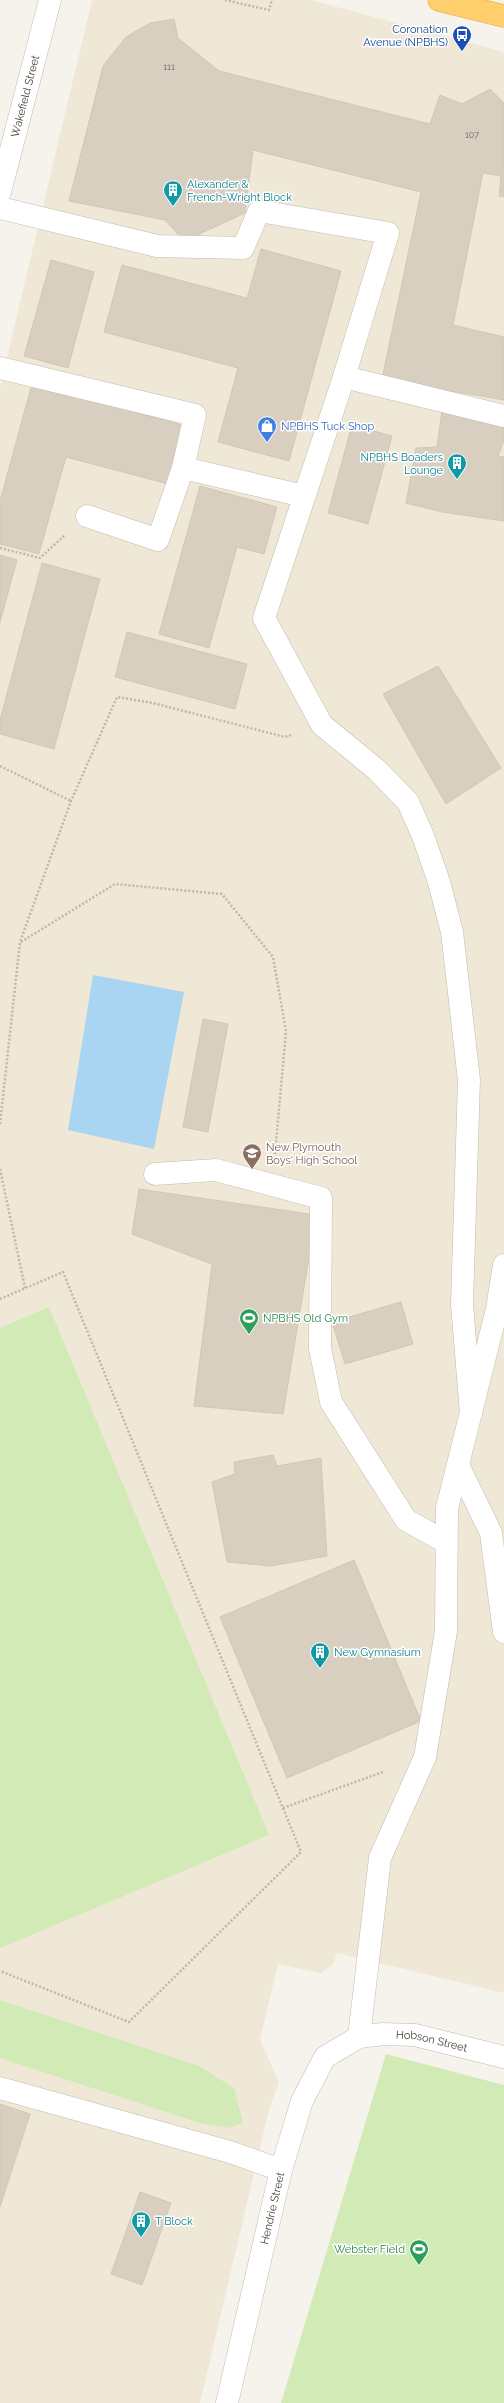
<svg xmlns="http://www.w3.org/2000/svg" width="504" height="2403" font-family="Raleway,sans-serif">
<style>
.education{fill:#efe8d6}
.green{fill:#d2eab5}
.water{fill:#a9d4f2}
.building{fill:#d8cfc1;stroke:#d3c7b4}
.lines{fill:none;stroke-linecap:round;stroke-linejoin:round}
.minor-casing{stroke:#c2bbae;stroke-width:23}
.highway-casing{stroke:#e0a43c;stroke-width:23}
.path{stroke:#c4b79f;stroke-width:2.5;stroke-dasharray:2 2;stroke-linecap:butt}
.minor{stroke:#fff;stroke-width:22}
.highway{stroke:#ffcf6e;stroke-width:22}
.labels{text-anchor:middle;stroke-width:3;stroke-linejoin:round;paint-order:stroke}
.number-label{font-size:9px;fill:#6e675b}
.transit-label{font-size:11px;fill:#164399;stroke:#fff;text-anchor:end}
.street-label{font-size:11px;fill:#4b4439;stroke:#fff}
.culture-label{font-size:11px;fill:#0d838f;stroke:#fff;text-anchor:start}
.shop-label{font-size:11px;fill:#366cbe;stroke:#fff;text-anchor:start}
.education-label{font-size:11px;fill:#785e54;stroke:#fff;text-anchor:start}
.leisure-label{font-size:11px;fill:#27864d;stroke:#fff;text-anchor:start}
</style>
<rect width="100%" height="100%" fill="#f6f3ec"/>
<path class="education" d="M92,0H311L504,52V1993L337,1953L333,1964L321,1973L278,1964L260,2040L279,2082L268,2114L200,2403H0V387Z"/>
<path class="green" d="M49,1307L269,1835L0,1948V1328Z
M0,2000L199,2066L234,2088L243,2123L228,2128L200,2123L0,2058Z
M386,2054L504,2085V2403H281Z"/>
<path class="water" d="M93,975L184,992L154,1149L68,1130Z"/>
<path class="building" d="M174,19L178,38L219,71L430,124L440,95L462,104L490,89L504,103V197L499,196L501,176L483,173L453,325L504,337V400L382,379L421,192L253,150L245,213L184,241L165,220L69,201L103,66L126,37L150,23Z
M261,249L341,271L289,461L218,442L238,368L104,332L122,265L247,298Z
M51,260L94,272L68,368L24,356Z
M32,384L189,427L172,485L66,457L39,554L0,544V501Z
M442,410L504,424V441L498,456L504,457V521L442,512L406,503L416,448L437,447Z
M352,425L392,436L368,524L328,513Z
M200,486L277,507L264,554L237,547L209,648L159,634Z
M0,555L17,560L0,622Z
M42,563L100,579L54,749L0,734V720Z
M127,632L247,664L235,709L115,677Z
M438,666L501,768L446,804L383,694Z
M203,1019L228,1024L208,1132L183,1127Z
M139,1189L316,1215L283,1414L194,1406L212,1264L132,1234Z
M401,1302L413,1344L345,1364L332,1322Z
M273,1455L277,1466L321,1458L327,1556L271,1566L227,1562L212,1482L235,1474L234,1462Z
M354,1560L421,1721L287,1778L220,1617Z
M0,2104L30,2114L0,2207Z
M140,2192L171,2203L142,2285L111,2274Z"/>
<g class="lines">
<defs>
<g id="minor">
<path id="s1" d="M0,192L50,0"/>
<path d="M0,208L157,246L243,248L259,211L388,233L344,377L264,618L322,725L377,770L408,802L423,836L439,882L452,932L469,1080L462,1304L471,1414"/>
<path d="M0,368L195,415L183,468L304,496"/>
<path d="M344,377L504,416"/>
<path d="M87,516L158,540L183,468"/>
<path d="M155,1174L216,1170L321,1198L320,1348L331,1402L406,1520L446,1542"/>
<path d="M458,1465L491,1533L504,1632"/>
<path d="M359,2037L380,1858L425,1757L446,1631L447,1508L497,1309L504,1265"/>
<path d="M0,2088L230,2152L281,2170"/>
<path id="s2" d="M227,2403L281,2170L302,2101L325,2057L359,2037L383,2034L415,2035L504,2057"/>
</g>
<path id="highway" d="M439,0L504,16"/>
</defs>
<use href="#minor" class="minor-casing"/>
<use href="#highway" class="highway-casing"/>
<path class="path" d="M225,0L269,10L272,0
M0,548L40,558L64,536
M0,766L71,801
M21,942L115,884L222,894L273,957L286,1031L275,1154
M0,1124L20,942L71,801L117,697L153,703L285,737L291,735
M0,1169L25,1288
M0,1299L63,1272L301,1852L129,2022L0,1971
M283,1808L383,1772"/>
<use href="#minor" class="minor"/>
<use href="#highway" class="highway"/>
</g>
<defs>
<symbol id="bus-pin" viewBox="-11 -11 22 30"><path d="M0 17L-7.5 6A9.5 9.5 0 1 1 7.5 6Z" fill="#1a4fb4" stroke="#fff"/><path d="M-5-6H5V4H4V6H2V4H-2V6H-4V4H-5ZM-3.5-4V0h7V-4ZM-3.5 1.2v1.5H-2V1.2ZM2 1.2v1.5H3.5V1.2Z" fill="#fff"/></symbol>
<symbol id="building-pin" viewBox="-11 -11 22 30"><path d="M0 17L-7.5 6A9.5 9.5 0 1 1 7.5 6Z" fill="#0f9aa8" stroke="#fff"/><path d="M-4-6H4V6H1V3H-1V6H-4ZM-2.5-4.3h1.7v1.8h-1.7ZM.8-4.3h1.7v1.8H.8ZM-2.5-1h1.7V.8h-1.7ZM.8-1h1.7V.8H.8Z" fill="#fff"/></symbol>
<symbol id="shop-pin" viewBox="-11 -11 22 30"><path d="M0 17L-7.5 6A9.5 9.5 0 1 1 7.5 6Z" fill="#3f7fe0" stroke="#fff"/><path d="M-5-2.5h2.3a2.7 3.5 0 0 1 5.4 0H5L5.5 6h-11ZM-1.5-2.5h3a1.5 2.3 0 0 0-3 0Z" fill="#fff"/></symbol>
<symbol id="school-pin" viewBox="-11 -11 22 30"><path d="M0 17L-7.5 6A9.5 9.5 0 1 1 7.5 6Z" fill="#8d6e63" stroke="#fff"/><path d="M0-5L7-2L0 1L-7-2ZM-4 1L0 2.5L4 1V4Q0 6-4 4Z" fill="#fff"/></symbol>
<symbol id="stadium-pin" viewBox="-11 -11 22 30"><path d="M0 17L-7.5 6A9.5 9.5 0 1 1 7.5 6Z" fill="#2e9e5b" stroke="#fff"/><path d="M0-5a6.5 5 0 1 0 0 10a6.5 5 0 1 0 0-10ZM-3.5-1.8h7v3.6h-7Z" fill="#fff"/></symbol>
</defs>
<g fill-rule="evenodd">
<use href="#bus-pin" x="451" y="24" width="22" height="30"/>
<use href="#building-pin" x="162" y="179" width="22" height="30"/>
<use href="#shop-pin" x="256" y="415" width="22" height="30"/>
<use href="#building-pin" x="446" y="452" width="22" height="30"/>
<use href="#school-pin" x="241" y="1142" width="22" height="30"/>
<use href="#stadium-pin" x="238" y="1307" width="22" height="30"/>
<use href="#building-pin" x="309" y="1641" width="22" height="30"/>
<use href="#building-pin" x="130" y="2210" width="22" height="30"/>
<use href="#stadium-pin" x="408" y="2238" width="22" height="30"/>
</g>
<g class="labels">
<g class="number-label">
<text x="169" y="70">111</text>
<text x="472" y="138">107</text>
</g>
<g class="transit-label">
<text x="448" y="33">Coronation<tspan x="448" dy="13">Avenue (NPBHS)</tspan></text>
</g>
<g class="street-label">
<text dy="4" stroke="none"><textPath href="#s1" startOffset="99">Wakefield Street</textPath></text>
<text dy="4" stroke="none"><textPath href="#s2" startOffset="474">Hobson Street</textPath></text>
<text dy="4" stroke="none"><textPath href="#s2" startOffset="200">Hendrie Street</textPath></text>
</g>
<g class="culture-label">
<text x="187" y="188">Alexander &amp;<tspan x="187" dy="13">French-Wright Block</tspan></text>
<text x="443" y="461" text-anchor="end">NPBHS Boaders<tspan x="443" dy="13">Lounge</tspan></text>
<text x="334" y="1656">New Gymnasium</text>
<text x="155" y="2225">T Block</text>
</g>
<g class="shop-label">
<text x="281" y="430">NPBHS Tuck Shop</text>
</g>
<g class="education-label">
<text x="266" y="1151">New Plymouth<tspan x="266" dy="13">Boys' High School</tspan></text>
</g>
<g class="leisure-label">
<text x="263" y="1322">NPBHS Old Gym</text>
<text x="405" y="2253" text-anchor="end">Webster Field</text>
</g>
</g>
</svg>
